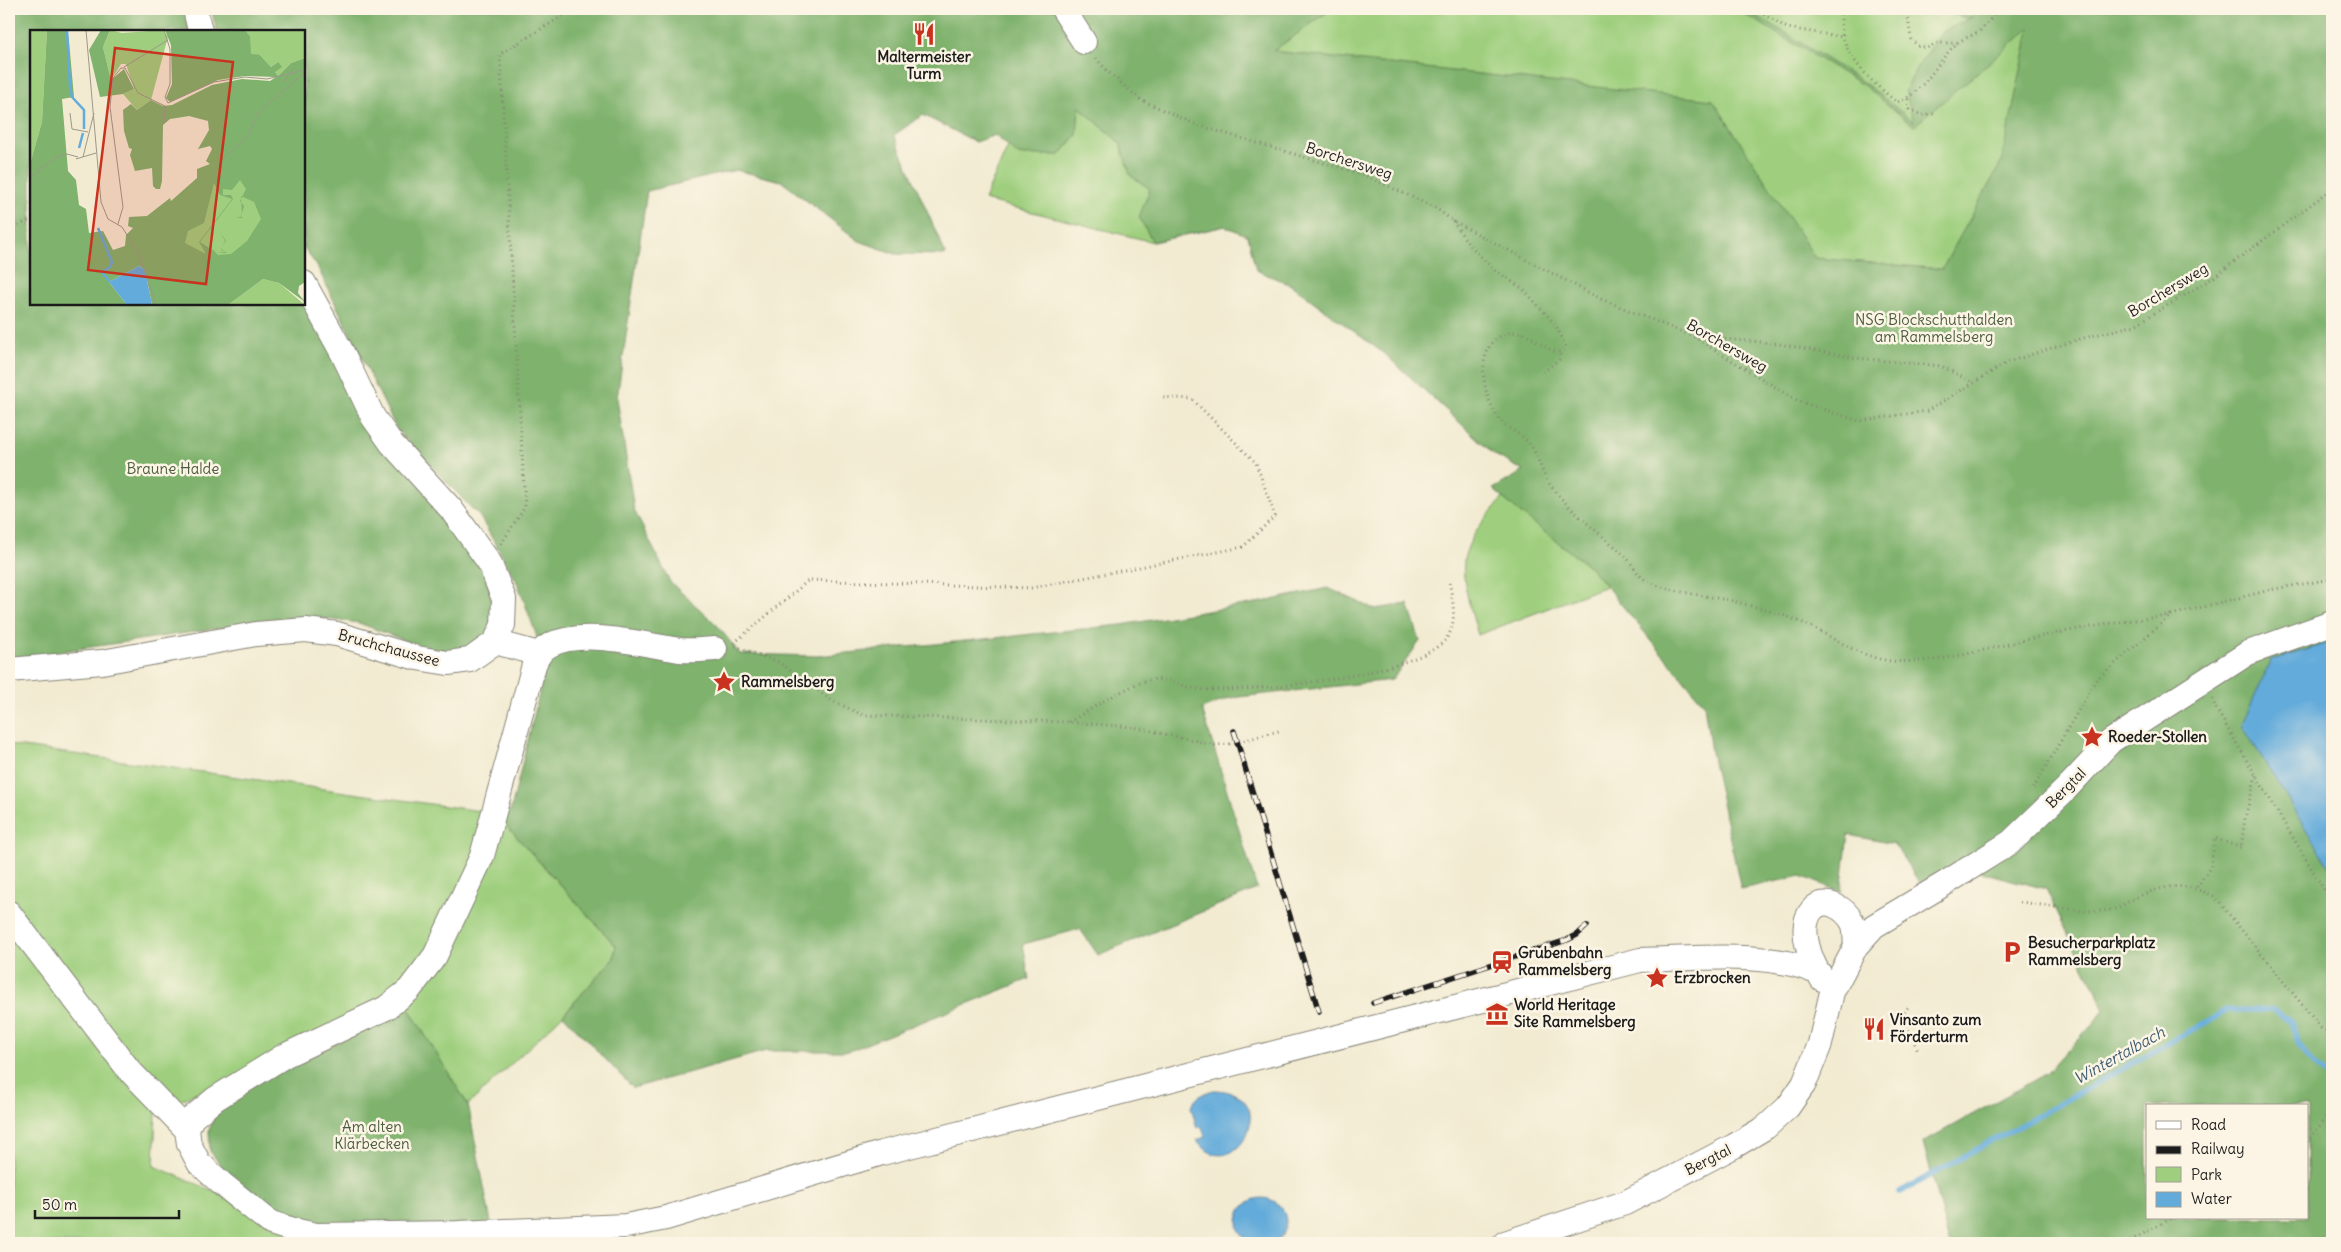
<svg xmlns="http://www.w3.org/2000/svg" width="2341" height="1252" font-family="Delius,sans-serif">
<style>
.green{fill:#9fcf7e;stroke:#5e764d}
.forest{fill:#7fb26d;stroke:#4e6744;fill-rule:evenodd}
.water{fill:#63abda;stroke:#40647b}
.lines{fill:none;stroke-linecap:round;stroke-linejoin:round}
.stream{stroke:#63abda;stroke-width:5.5}
.minor-casing{stroke:#878477;stroke-width:26}
.path{stroke:#878477;stroke-width:3;stroke-dasharray:1 4;stroke-linecap:butt}
.minor{stroke:#fff;stroke-width:24}
.rail-casing{stroke:#1c1c1c;stroke-width:5.5}
.rail{stroke:#fcf5e5;stroke-width:4;stroke-dasharray:11;stroke-linecap:butt}
.labels{text-anchor:middle;stroke-width:5;stroke-linejoin:round;paint-order:stroke}
.poi-label{font-size:15px;font-weight:bold;fill:#1c1c1c;stroke:#fcf5e5;text-anchor:start}
.street-label{font-size:15px;fill:#1c1c1c;stroke:#fcf5e5}
.park-label{font-size:15px;fill:#4a5b3e;stroke:#fcf5e5}
.water-label{font-size:16px;font-style:italic;fill:#3c5c71;stroke:#fcf5e5}
.inset-river{fill:none;stroke:#63abda;stroke-width:2.5}
.inset-road{fill:none;stroke:#9c9889;stroke-width:1}
.view{fill:#c8321e;fill-opacity:0.15;stroke:#c8321e;stroke-width:2.5}
.inset-edge{fill:none;stroke:#1c1c1c;stroke-width:2.5}
</style>
<rect width="100%" height="100%" fill="#fcf5e5"/>
<filter id="ink" filterUnits="userSpaceOnUse"><feTurbulence type="fractalNoise" baseFrequency=".02" numOctaves="2"/><feDisplacementMap in="SourceGraphic" scale="10" xChannelSelector="R" yChannelSelector="G"/><feConvolveMatrix kernelMatrix="1 2 1 2 8 2 1 2 1" color-interpolation-filters="sRGB"/></filter>
<filter id="wash" filterUnits="userSpaceOnUse"><feTurbulence type="fractalNoise" baseFrequency=".0096" numOctaves="4" result="noise"/><feDisplacementMap in="SourceGraphic" scale="20" xChannelSelector="R" yChannelSelector="G"/><feGaussianBlur stdDeviation="1.12" result="paint"/><feColorMatrix in="noise" values="0 0 0 0 0 0 0 0 0 0 0 0 0 0 0 0 0 1.4 0 .05"/><feComposite in="paint" operator="in"/></filter>
<g filter="url(#wash)">
<rect width="100%" height="100%" fill="#f2ebd2"/>
<path class="green" d="M1073,9H2332V564Z
M1042,71L1225,226L1153,242L984,200Z
M1503,498L1591,568L1606,586L1478,635C1472,613 1458,573 1466,552C1473,531 1489,514 1503,498Z
M9,745L495,813L616,946L614,958L563,1015L468,1105L405,1003L156,1111L154,1166L221,1194L313,1243H9Z"/>
<path class="forest" d="M9,9H185L190,31H31V304H304L434,502L482,565L496,611L485,638L458,652L424,648L359,623L303,616L9,659Z
M211,9H1332L1273,51L1713,100L1815,258L1942,269L2001,163L2030,28L1914,126L1866,87L1760,23L1734,9H1741L1768,22L1866,84L1914,122L1905,91L1917,68L1942,32L1973,17L1965,18L1943,11L1945,9H2332V642L2271,660L2299,815L2332,872V1243H1949L1923,1142L2047,1073L2105,1010L2046,889L1970,869L1928,896L1894,844L1848,835L1841,892L1801,876L1741,889L1711,752L1704,704L1591,568L1519,512L1493,489L1524,471L1495,455L1386,355L1291,285L1256,270L1248,236L1225,226L1153,242L1139,217L1150,189L1130,175L1120,143L1079,107L1077,135L1060,155H1018L995,135L976,142L923,115L894,135L946,255L896,254L859,241L781,181L736,170L647,191L617,398L634,510L670,582L717,625L740,654L818,656L1121,625L1262,602L1328,588L1374,609L1408,604L1420,641L1392,680L1230,698L1202,709L1257,889L1098,955L1080,929L1023,944L1029,979L849,1051H766L633,1088L563,1015L614,958L616,946L495,813L511,810L544,674L536,634L517,582L480,517L397,430L317,266L304,248V31H217ZM2147,1106H2307V1218H2147Z
M405,1002L468,1105L495,1243L304,1224L274,1212L229,1176L210,1151L209,1130L221,1103L262,1074L322,1051Z"/>
<path class="water" d="M2332,642V872L2242,725L2271,660Z
M1214,1090C1287,1091 1234,1192 1197,1140L1205,1137L1202,1127L1197,1128L1191,1107C1196,1097 1202,1093 1214,1090Z
M1238 1222a24 24 0 1 1 48 0a24 24 0 1 1-48 0Z"/>
<g class="lines">
<path class="stream" d="M1900,1192L2228,1010H2273L2291,1021L2300,1048L2332,1083"/>
</g>
</g>
<g filter="url(#ink)">
<g class="lines">
<defs>
<path id="minor" d="M195,9L200,31
M1063,9L1084,42
M495,642L539,654
M715,649C703,650 691,651 680,650C645,645 583,628 550,645C542,649 537,657 534,665L482,856L435,956L409,990L386,1008L284,1056L215,1099L192,1118L187,1130L189,1144L199,1163L221,1183L271,1223L293,1230L316,1235L458,1233L626,1226L666,1218L882,1153L1640,960C1696,959 1767,950 1819,973
M9,670L102,662L256,634L306,630L337,634L417,658L448,663L470,660L495,642L503,625L504,599L489,562L451,509L392,444L373,417L343,354L304,283
M9,913L129,1070L187,1130
M1822,979C1811,962 1797,928 1812,910C1825,895 1846,909 1853,923C1856,929 1855,939 1856,946
M1505,1243L1625,1203L1734,1146L1766,1127L1788,1107L1804,1084L1820,1044L1832,992L1856,946L1874,926L1944,884L2011,842L2066,789L2111,741L2248,653L2332,623"/>
</defs>
<use href="#minor" class="minor-casing"/>
<path class="path" d="M1755,9L1787,28L1843,37
M1841,9C1841,18 1841,28 1843,36C1849,62 1877,87 1897,102C1925,93 1936,62 1957,43C1963,39 1971,36 1978,32C1986,27 1992,16 1998,9
M1907,9L1911,39L1918,46L1927,48L1937,43H1957
M1096,58L1106,70L1141,100L1197,125L1364,175L1436,208L1453,221L1601,299L1694,337L1798,401L1859,421L1927,411L2008,362L2080,339L2135,325L2211,279L2332,189
M1908,99L1909,109L1922,115L1935,114
M1453,221L1467,242L1493,269L1523,289L1555,324L1566,347L1560,352C1540,351 1528,322 1501,336C1472,351 1484,403 1502,422C1510,430 1521,434 1528,442C1538,452 1540,471 1549,483C1568,511 1601,533 1626,557C1632,563 1636,573 1643,578C1661,592 1714,596 1737,602C1759,608 1783,614 1803,623C1832,636 1860,658 1892,661C1942,665 1994,646 2043,636C2085,627 2128,621 2171,615L2096,680L2033,789
M9,229L31,220
M1695,337L1774,343L1856,358L1941,366L1973,383
M1543,372L1560,359V352
M501,544L525,507L500,54L574,9
M2171,615L2274,589L2332,579
M734,643L809,580L1031,588L1243,547L1275,516L1256,463L1192,399L1160,397
M735,646L780,663L831,700L863,715L1068,722L1133,727L1215,745L1231,744L1282,730
M2213,699L2215,707L2332,903
M1069,722C1086,712 1133,682 1150,680C1166,677 1182,687 1198,689C1242,694 1426,675 1448,636C1458,619 1452,599 1449,580
M2197,887L2211,866L2215,838L2241,848L2245,818L2256,775
M2020,902C2046,905 2085,914 2109,910C2119,909 2128,901 2137,897C2167,884 2186,882 2215,897L2321,1028L2332,1033
M1902,1016L1918,1050
M1897,1019L1902,1016L1908,1007
M2307,1142L2332,1110
M2126,1243L2172,1218"/>
<use href="#minor" class="minor"/>
<defs>
<path id="rail" d="M1234,731L1319,1012
M1373,1003L1567,940L1577,935L1587,926"/>
</defs>
<use href="#rail" class="rail-casing"/>
<use href="#rail" class="rail"/>
</g>
</g>
<defs>
<symbol id="restaurant-bare" viewBox="-9 -9 18 18"><path d="M-5-6h1v4h1v-4h1v4h1v-4h1v5L-1.5 .5V6h-2V.5L-5-1ZM5-6V6H3V1.5H1.5Q1.5-4 5-6Z" fill="#c8321e" stroke="#fcf5e5" stroke-width="2.5" paint-order="stroke"/></symbol>
<symbol id="sight-bare" viewBox="-9 -9 18 18"><path d="M0-6L1.8-2.2L6-1.7L2.9 1.2L3.7 5.4L0 3.3L-3.7 5.4L-2.9 1.2L-6-1.7L-1.8-2.2Z" fill="#c8321e" stroke="#fcf5e5" stroke-width="2.5" paint-order="stroke"/></symbol>
<symbol id="parking-bare" viewBox="-9 -9 18 18"><path d="M-3.5-5.5H1a3.5 3.5 0 0 1 0 7H-1V5.5H-3.5ZM-1-3.4V-.6H.8a1.4 1.4 0 0 0 0-2.8Z" fill="#c8321e" stroke="#fcf5e5" stroke-width="2.5" paint-order="stroke"/></symbol>
<symbol id="station-bare" viewBox="-9 -9 18 18"><path d="M-3-6H3Q5-6 5-4V2Q5 4 3 4L4.5 6H3L1.5 4h-3L-3 6H-4.5L-3 4Q-5 4-5 2V-4Q-5-6-3-6ZM-3.5-4v3h7v-3ZM-3.5 1v1.5H-2V1ZM2 1v1.5H3.5V1Z" fill="#c8321e" stroke="#fcf5e5" stroke-width="2.5" paint-order="stroke"/></symbol>
<symbol id="museum-bare" viewBox="-9 -9 18 18"><path d="M0-6L6-3V-2H-6V-3ZM-5-1h2V3h-2ZM-1-1h2V3h-2ZM3-1h2V3H3ZM-6 4H6V6H-6Z" fill="#c8321e" stroke="#fcf5e5" stroke-width="2.5" paint-order="stroke"/></symbol>
</defs>
<g fill-rule="evenodd">
<use href="#restaurant-bare" x="908" y="18" width="32" height="32"/>
<use href="#sight-bare" x="708" y="666" width="32" height="32"/>
<use href="#sight-bare" x="2076" y="721" width="32" height="32"/>
<use href="#parking-bare" x="1996" y="936" width="32" height="32"/>
<use href="#station-bare" x="1486" y="946" width="32" height="32"/>
<use href="#sight-bare" x="1641" y="962" width="32" height="32"/>
<use href="#museum-bare" x="1481" y="998" width="32" height="32"/>
<use href="#restaurant-bare" x="1858" y="1013" width="32" height="32"/>
</g>
<g class="labels">
<g class="poi-label">
<text x="924" y="62" text-anchor="middle">Maltermeister<tspan x="924" dy="17">Turm</tspan></text>
<text x="741" y="687">Rammelsberg</text>
<text x="2108" y="742">Roeder-Stollen</text>
<text x="2028" y="948">Besucherparkplatz<tspan x="2028" dy="17">Rammelsberg</tspan></text>
<text x="1518" y="958">Grubenbahn<tspan x="1518" dy="17">Rammelsberg</tspan></text>
<text x="1674" y="983">Erzbrocken</text>
<text x="1514" y="1010">World Heritage<tspan x="1514" dy="17">Site Rammelsberg</tspan></text>
<text x="1890" y="1025">Vinsanto zum<tspan x="1890" dy="17">Förderturm</tspan></text>
</g>
<g class="street-label">
<text transform="translate(1349 161) rotate(18)" y="5">Borchersweg</text>
<text transform="translate(2168 290) rotate(-31)" y="5">Borchersweg</text>
<text transform="translate(1727 346) rotate(30)" y="5">Borchersweg</text>
<text transform="translate(389 648) rotate(15)" y="5">Bruchchaussee</text>
<text transform="translate(2066 788) rotate(-45)" y="5">Bergtal</text>
<text transform="translate(1708 1160) rotate(-27)" y="5">Bergtal</text>
</g>
<g class="park-label">
<text x="1934" y="325">NSG Blockschutthalden<tspan x="1934" dy="17">am Rammelsberg</tspan></text>
<text x="173" y="474">Braune Halde</text>
<text x="372" y="1132">Am alten<tspan x="372" dy="17">Klärbecken</tspan></text>
</g>
<g class="water-label">
<text transform="translate(2119 1055) rotate(-29)" y="6">Wintertalbach</text>
</g>
</g>
<g transform="translate(30 30)">
<rect width="275" height="275" fill="#f2ebd2"/>
<path d="M0,0H17L12,92L0,134ZM80,0L92,3L133,0L138,7L121,70L107,80L93,64L104,59L96,34H91L81,50L73,17ZM215,0H275V28L261,33L248,46L245,42L248,32L241,37L230,25H220V6ZM208,131L232,186L229,208L157,275L131,181ZM233,249L249,253L275,275H198Z" fill="#9fcf7e"/>
<path d="M17,0H37L39,11L44,67L32,69L38,141L46,150L49,175L56,179L59,203L73,201L83,220L95,216L96,205L103,198L98,196L99,187L117,186L140,168L141,171L167,148V139L180,134L176,131L182,119L180,116L168,119L179,100L178,91L159,86L140,89L133,95L132,151L130,159H126L123,156L122,138L105,141L100,125L102,119L99,118L94,101L93,80L101,74L107,80L121,70L133,76L142,75L182,55L212,49L240,51L246,47L215,46L188,50L140,72L136,68L142,54L141,15L135,0H215L220,6L221,24L230,25L241,37L248,32L252,37L245,42L248,46L261,33L275,28V252L269,256L268,263L275,272L249,253L233,249L198,275H122L115,240L109,236L79,252L97,275H0V134L12,92ZM210,150L216,159L210,171L214,176L211,187L205,188L191,203L195,211L191,220L195,222L187,223L170,212L203,169L201,165H193V159L202,160ZM184,153L190,165L202,169L169,212L176,224L155,213L158,201L174,193ZM211,166L224,172L231,189L217,211L201,224L188,225L181,218L187,223H197L191,219L196,211L191,203L205,188H212ZM71,0H80L73,17L81,50L94,39L104,59L93,64L70,67L59,20Z" fill="#7fb26d" fill-rule="evenodd"/>
<path d="M109,236L115,240L122,275H97L79,252Z" fill="#63abda"/>
<path class="inset-river" d="M37,0L40,57L42,67L54,80V99M49,118L53,103M68,198L82,232L80,237L72,242L80,252"/>
<path class="inset-road" d="M56,0L71,172L78,189L92,197L109,224L126,275M134,0L140,19V54L135,67L138,73L184,52L215,47L237,49L275,40M94,37L138,10M253,53L264,37M40,83L42,99L58,102M53,127L64,83M46,129L66,123M187,135L218,105L228,83L275,42M0,148L26,127L37,124L48,127M88,194L93,177L80,77L83,48L91,38H95L108,63L135,76L134,93"/>
<path class="view" d="M85,18L203,32L176,254L58,240Z"/>
<rect width="275" height="275" class="inset-edge"/>
</g>
<rect width="2341" height="1252" fill="none" stroke="#fcf5e5" stroke-width="30"/>
<rect x="2146" y="1104" width="162" height="115" fill="#fcf5e5" stroke="#a29e95"/>
<rect x="2156" y="1121" width="25" height="8" fill="#ffffff" stroke="#a29e95"/>
<text x="2191" y="1130" font-size="15" fill="#1c1c1c">Road</text>
<rect x="2156" y="1146" width="25" height="8" fill="#1c1c1c" stroke="#a29e95"/>
<text x="2191" y="1154" font-size="15" fill="#1c1c1c">Railway</text>
<rect x="2156" y="1167" width="25" height="15" fill="#9fcf7e" stroke="#a29e95"/>
<text x="2191" y="1180" font-size="15" fill="#1c1c1c">Park</text>
<rect x="2156" y="1192" width="25" height="15" fill="#63abda" stroke="#a29e95"/>
<text x="2191" y="1204" font-size="15" fill="#1c1c1c">Water</text>
<path d="M35 1210v8h144v-8" fill="none" stroke="#1c1c1c" stroke-width="2.5"/>
<text x="42" y="1210" font-size="15" fill="#1c1c1c" stroke="#fcf5e5" stroke-width="4" paint-order="stroke">50 m</text>
</svg>
